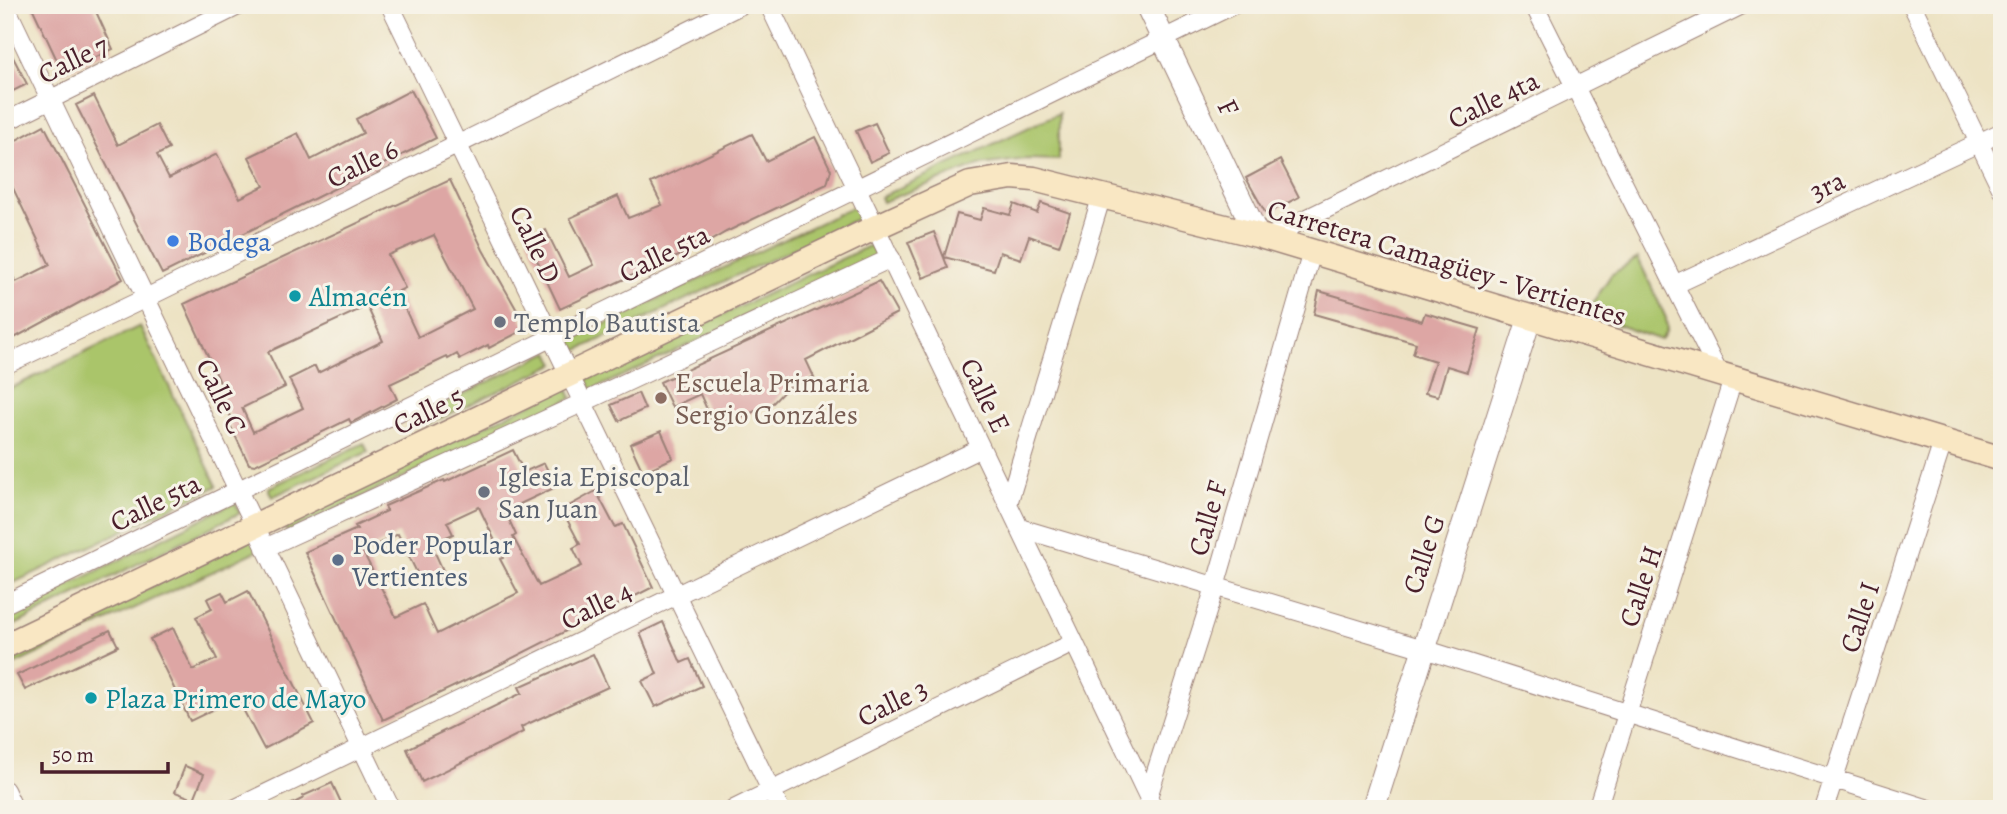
<svg xmlns="http://www.w3.org/2000/svg" width="2007" height="814" font-family="Alegreya,serif">
<style>
.green{fill:#aac56b;stroke:#7a724b;stroke-width:2}
.building{fill:#dda6a4;fill-rule:evenodd}
.lines{fill:none;stroke-linecap:round;stroke-linejoin:round}
.minor-casing{stroke:#9c8178;stroke-width:20}
.tertiary-casing{stroke:#9c8178;stroke-width:25}
.secondary-casing{stroke:#9c8178;stroke-width:27}
.minor{stroke:#fff;stroke-width:18}
.tertiary{stroke:#fff;stroke-width:23}
.secondary{stroke:#f9e7c3;stroke-width:24}
.shop-dot{fill:#3f7fe0;stroke:#f7f3e8;stroke-width:2.5}
.culture-dot{fill:#0f9aa8;stroke:#f7f3e8;stroke-width:2.5}
.worship-dot{fill:#6b7280;stroke:#f7f3e8;stroke-width:2.5}
.education-dot{fill:#8d6e63;stroke:#f7f3e8;stroke-width:2.5}
.service-dot{fill:#5c6f8a;stroke:#f7f3e8;stroke-width:2.5}
.labels{text-anchor:middle;stroke-width:6;stroke-linejoin:round;paint-order:stroke}
.street-label{font-size:28px;fill:#4a1f2b;stroke:#f7f3e8}
.shop-label{font-size:28px;fill:#366cbe;stroke:#f7f3e8;text-anchor:start}
.culture-label{font-size:28px;fill:#0d838f;stroke:#f7f3e8;text-anchor:start}
.worship-label{font-size:28px;fill:#5b616d;stroke:#f7f3e8;text-anchor:start}
.education-label{font-size:28px;fill:#785e54;stroke:#f7f3e8;text-anchor:start}
.service-label{font-size:28px;fill:#4e5e75;stroke:#f7f3e8;text-anchor:start}
</style>
<rect width="100%" height="100%" fill="#f7f3e8"/>
<filter id="ink" filterUnits="userSpaceOnUse"><feTurbulence type="fractalNoise" baseFrequency=".0143" numOctaves="2"/><feDisplacementMap in="SourceGraphic" scale="14" xChannelSelector="R" yChannelSelector="G"/><feConvolveMatrix kernelMatrix="1 2 1 2 8 2 1 2 1" color-interpolation-filters="sRGB"/></filter>
<filter id="wash" filterUnits="userSpaceOnUse"><feTurbulence type="fractalNoise" baseFrequency=".00686" numOctaves="4" result="noise"/><feDisplacementMap in="SourceGraphic" scale="28" xChannelSelector="R" yChannelSelector="G"/><feGaussianBlur stdDeviation="1.57" result="paint"/><feColorMatrix in="noise" values="0 0 0 0 0 0 0 0 0 0 0 0 0 0 0 0 0 1.4 0 .05"/><feComposite in="paint" operator="in"/></filter>
<g filter="url(#wash)">
<rect width="100%" height="100%" fill="#ede3c4"/>
<path class="green" d="M1059,113V160L1027,159L979,165L882,202L880,197Z
M855,206L861,217L576,351L571,340Z
M871,245L877,257L592,390L586,379Z
M1638,258L1666,318L1667,330L1661,340L1586,314L1611,275Z
M140,326L217,486L5,587V391Z
M549,352L555,364L427,425L422,414Z
M567,387L572,398L287,532L282,521Z
M364,443L368,452L272,497L268,488Z
M235,502L240,513L5,630V617Z
M254,538L259,550L5,669V655Z"/>
<g id="blocks">
<path class="building" d="M31,5H93L113,49L63,73Z
M5,42L27,84L5,95Z
M411,90L436,138L162,274L76,105L94,96L118,145L157,125L169,149L157,155L169,178L217,154L240,198L264,186L249,157L298,133L311,160L363,133L356,119Z
M875,123L889,153L870,162L856,131Z
M44,125L123,279L5,343V263L16,282L50,265L12,186L5,189V146Z
M752,134L766,161L815,137L831,170L827,184L726,232L698,248L631,276L560,309L527,239L546,230L569,277L594,265L570,218L618,196L628,218L662,205L651,183Z
M1280,160L1299,197L1266,214L1246,178Z
M450,180L483,250L527,328L489,348L488,345L460,359L457,354L448,359L447,357L390,384L397,399L351,423L349,419L255,465L249,464L229,423L233,421L219,393L224,391L184,304ZM434,235L473,309L418,337L397,292L405,288L388,255ZM367,306L383,341L318,373L315,366L289,379L303,408L253,432L242,408L285,387L268,352Z
M1041,203L1070,213L1059,246L1029,236L1021,259L1000,252L994,270L944,257L957,214L980,220L984,208L1010,215L1014,204L1037,213Z
M934,232L948,268L923,278L908,242Z
M879,281L897,313L806,360L814,377L786,389L773,403L716,429L700,394L672,407L660,382Z
M1319,291L1422,321L1425,313L1480,329L1467,372L1447,366L1438,396L1425,393L1435,361L1413,354L1416,343L1314,314Z
M638,393L645,409L619,421L611,405Z
M661,431L673,458L643,472L630,444Z
M513,450L524,472L544,463L556,487L505,511L516,535L513,537L539,586L582,566L573,548L580,544L562,510L596,491L615,527L623,524L653,587L493,668L383,720L305,552L357,529L355,526L387,511L385,506L444,480L445,482ZM479,507L503,558L500,559L518,593L437,634L423,604L396,617L363,552L398,534L424,587L446,577L431,544L453,534L447,522Z
M248,591L314,723L264,749L237,698L190,721L150,639L173,628L193,670L217,659L196,617L212,609L207,599L222,592L227,602Z
M663,622L681,663L690,659L702,686L655,707L642,681L657,674L640,633Z
M110,630L118,646L25,690L17,675Z
M593,654L608,687L521,727L523,732L422,782L407,749L522,693L519,687Z
M185,766L204,774L194,799L175,792Z
M332,783L344,809H282L304,798L303,796Z"/>
</g>
</g>
<g filter="url(#ink)">
<use href="#blocks" fill-opacity="0" stroke="#9c8178" stroke-width="2"/>
<g class="lines">
<defs>
<path id="minor" d="M5,5L391,809
M390,5L780,809
M769,5L1154,809
M1534,5L1719,374
M1912,5L2002,190
M5,122L240,5
M1267,238L1742,5
M1674,285L2002,132
M5,365L146,298L741,5
M1008,504L1102,195
M1020,528L1424,649L1929,809
M265,548L584,402L891,258
M5,604L1233,5
M5,790L14,809
M1148,797L1215,587L1312,252
M234,809L981,448
M734,809L1073,643
M1597,809L1733,379
M1824,809L1943,442"/>
<path id="tertiary" d="M1147,5L1257,235
M1373,809L1530,317"/>
<path id="secondary" d="M5,646L876,227L970,184L1012,177L1034,179L1257,235L2002,459"/>
</defs>
<use href="#minor" class="minor-casing"/>
<use href="#tertiary" class="tertiary-casing"/>
<use href="#secondary" class="secondary-casing"/>
<use href="#minor" class="minor"/>
<use href="#tertiary" class="tertiary"/>
<use href="#secondary" class="secondary"/>
</g>
</g>
<circle class="shop-dot" cx="173" cy="241" r="7"/>
<g class="culture-dot">
<circle cx="295" cy="296" r="7"/>
<circle cx="91" cy="698" r="7"/>
</g>
<g class="worship-dot">
<circle cx="500" cy="322" r="7"/>
<circle cx="484" cy="492" r="7"/>
</g>
<circle class="education-dot" cx="661" cy="398" r="7"/>
<circle class="service-dot" cx="338" cy="560" r="7"/>
<g class="labels">
<g class="street-label">
<text transform="translate(73 59) rotate(-26)" y="10">Calle 7</text>
<text transform="translate(1493 99) rotate(-26)" y="10">Calle 4ta</text>
<text transform="translate(1229 107) rotate(64)" y="10">F</text>
<text transform="translate(362 163) rotate(-26)" y="10">Calle 6</text>
<text transform="translate(1827 185) rotate(-25)" y="10">3ra</text>
<text transform="translate(536 244) rotate(64)" y="10">Calle D</text>
<text transform="translate(664 253) rotate(-26)" y="10">Calle 5ta</text>
<text transform="translate(1447 262) rotate(17)" y="10">Carretera Camagüey - Vertientes</text>
<text transform="translate(986 395) rotate(64)" y="10">Calle E</text>
<text transform="translate(222 396) rotate(64)" y="10">Calle C</text>
<text transform="translate(428 410) rotate(-26)" y="10">Calle 5</text>
<text transform="translate(155 502) rotate(-26)" y="10">Calle 5ta</text>
<text transform="translate(1207 518) rotate(-74)" y="10">Calle F</text>
<text transform="translate(1423 554) rotate(-72)" y="10">Calle G</text>
<text transform="translate(1640 586) rotate(-72)" y="10">Calle H</text>
<text transform="translate(596 605) rotate(-26)" y="10">Calle 4</text>
<text transform="translate(1859 617) rotate(-72)" y="10">Calle I</text>
<text transform="translate(892 702) rotate(-26)" y="10">Calle 3</text>
</g>
<g class="shop-label">
<text x="187" y="251">Bodega</text>
</g>
<g class="culture-label">
<text x="309" y="306">Almacén</text>
<text x="105" y="708">Plaza Primero de Mayo</text>
</g>
<g class="worship-label">
<text x="514" y="332">Templo Bautista</text>
<text x="498" y="486">Iglesia Episcopal<tspan x="498" dy="32">San Juan</tspan></text>
</g>
<g class="education-label">
<text x="675" y="392">Escuela Primaria<tspan x="675" dy="32">Sergio Gonzáles</tspan></text>
</g>
<g class="service-label">
<text x="352" y="554">Poder Popular<tspan x="352" dy="32">Vertientes</tspan></text>
</g>
</g>
<rect width="2007" height="814" fill="none" stroke="#f7f3e8" stroke-width="28"/>
<path d="M42 762v10h126v-10" fill="none" stroke="#4a1f2b" stroke-width="3.5"/>
<text x="52" y="762" font-size="21" fill="#4a1f2b" stroke="#f7f3e8" stroke-width="5" paint-order="stroke">50 m</text>
</svg>
